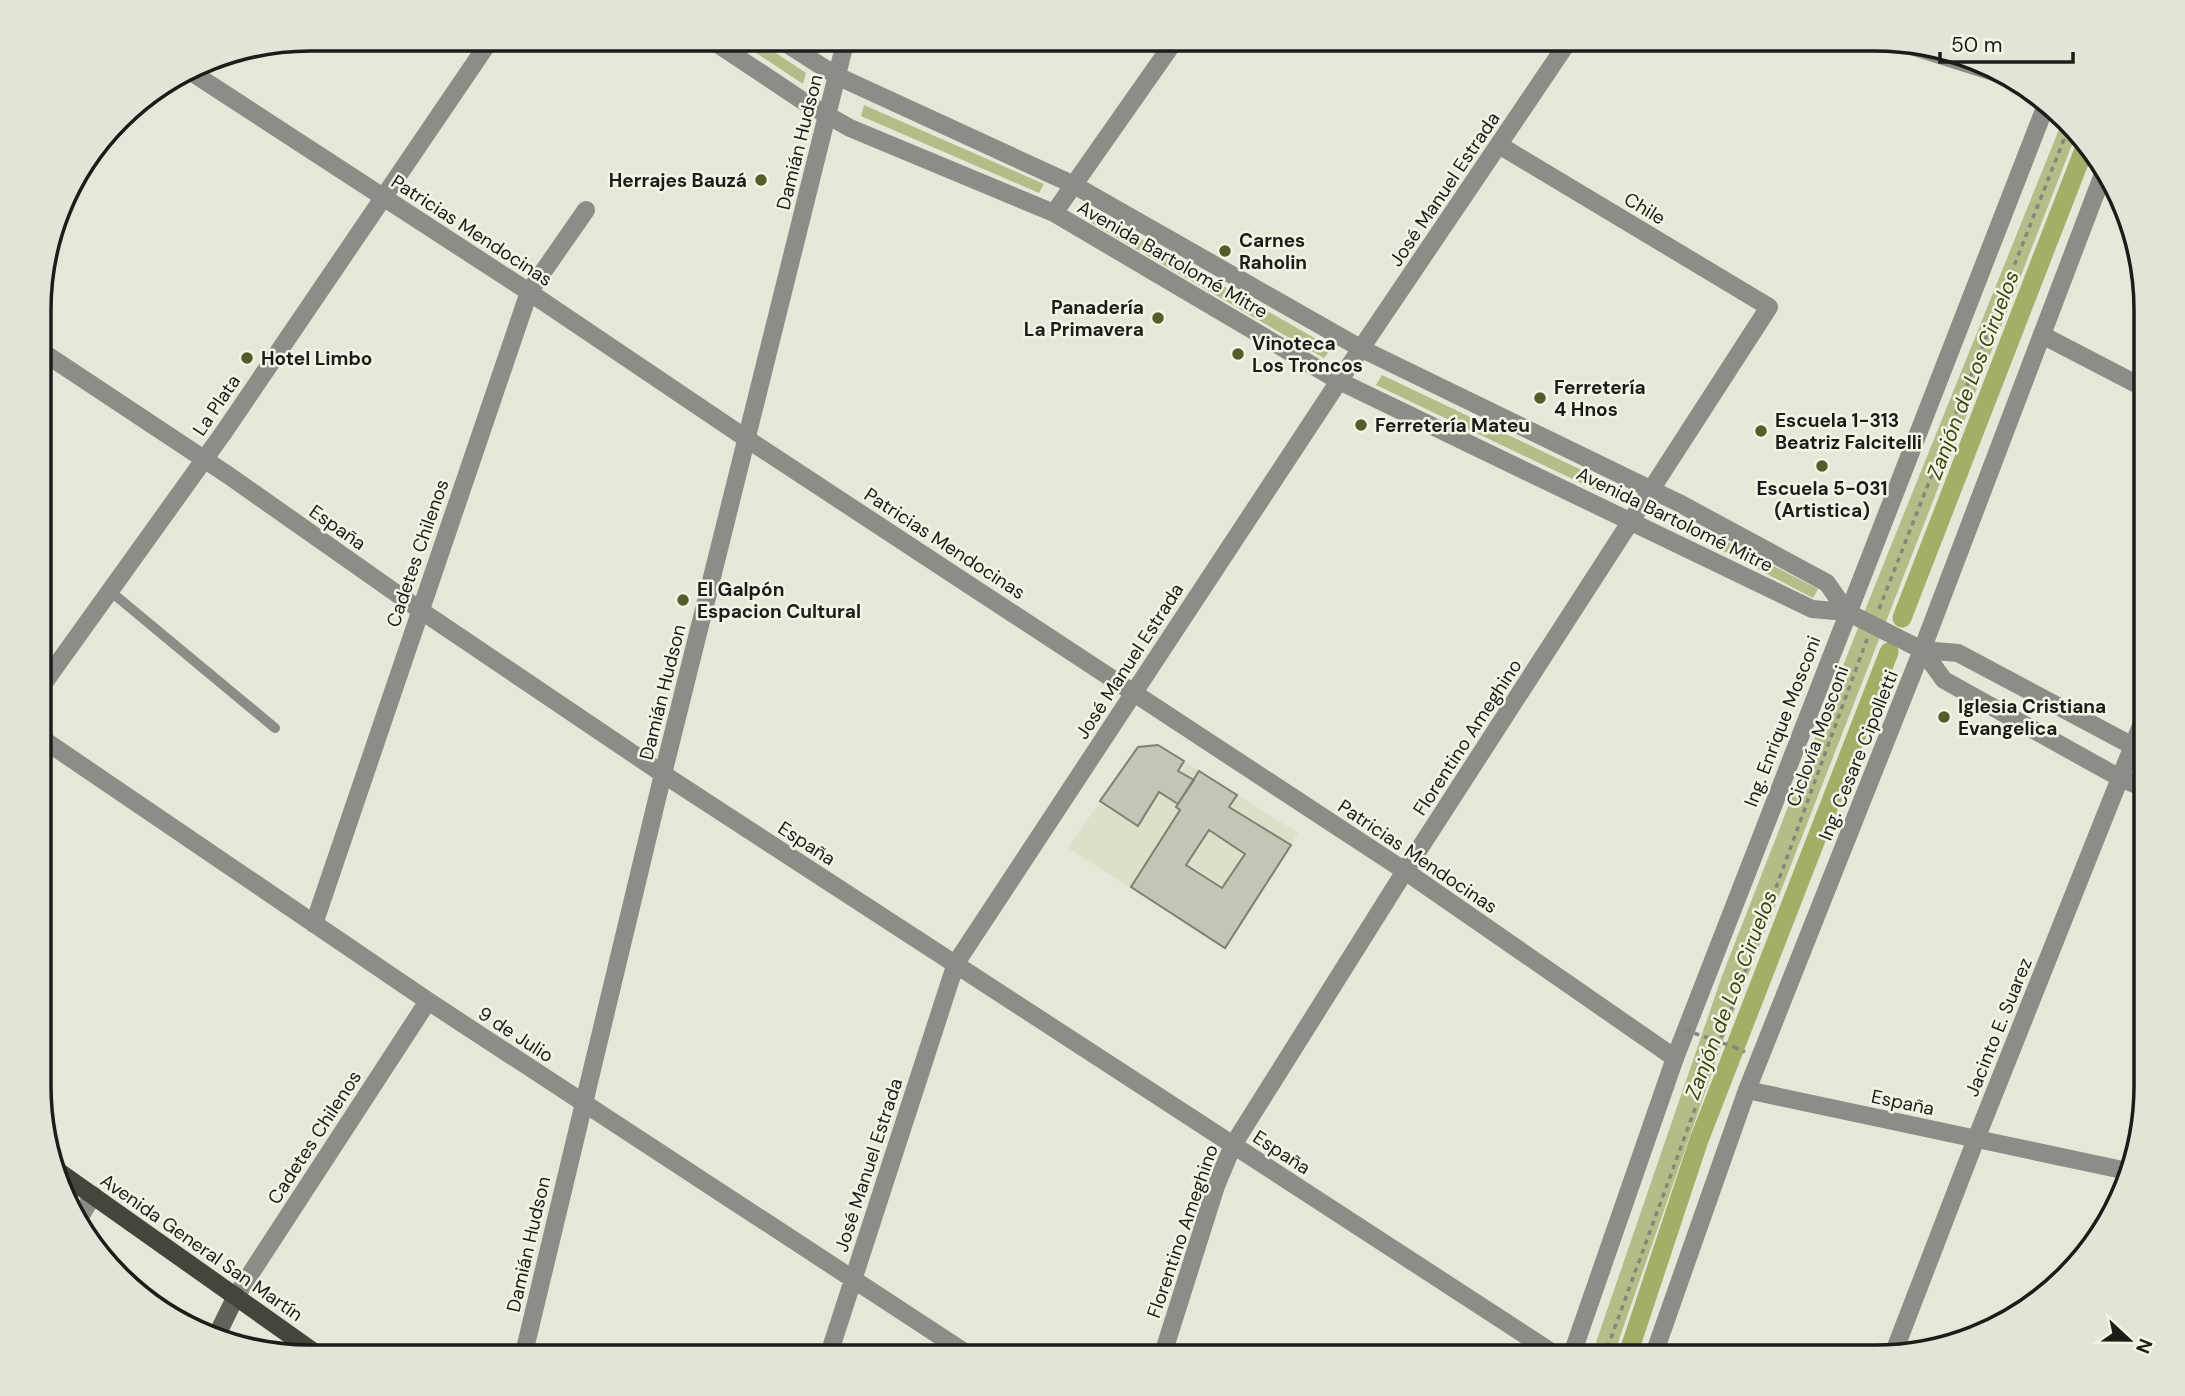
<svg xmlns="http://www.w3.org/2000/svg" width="2185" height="1396" font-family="'DM Sans',sans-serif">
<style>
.built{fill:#dbe0c9}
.green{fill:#b4bc88}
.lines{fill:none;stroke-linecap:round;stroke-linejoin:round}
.canal{stroke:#a4ae67;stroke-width:19}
.building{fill:#c3c5b7;stroke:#7d8072;stroke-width:2;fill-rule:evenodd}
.path{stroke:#85877c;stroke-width:3.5;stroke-dasharray:5 5;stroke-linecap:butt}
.service{stroke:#8b8d87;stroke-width:10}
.minor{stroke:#8b8d87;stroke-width:18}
.tertiary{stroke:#8b8d87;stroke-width:18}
.secondary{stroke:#61635a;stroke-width:18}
.primary{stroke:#44463b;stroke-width:18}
.path-bridge{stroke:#85877c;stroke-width:3.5;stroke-dasharray:5 5;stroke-linecap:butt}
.poi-dot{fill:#555c2a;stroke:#f2f5e6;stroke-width:2.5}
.labels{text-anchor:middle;stroke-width:5;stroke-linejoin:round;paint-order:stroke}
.street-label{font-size:19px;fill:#1c1d18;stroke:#f2f5e6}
.poi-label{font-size:19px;font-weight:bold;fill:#1c1d18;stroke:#f2f5e6;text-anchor:start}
.water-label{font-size:21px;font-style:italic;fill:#3e440e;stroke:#f2f5e6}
.rim{fill:none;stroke:#1c1d18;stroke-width:3.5}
</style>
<rect width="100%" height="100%" fill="#e5e7d8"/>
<path class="built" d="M1158,745L1298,833L1225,948L1068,848L1138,747Z"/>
<path class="green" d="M735,39H755L806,73L803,84Z
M864,105L1044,184L1039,193L861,116Z
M2062,122L2075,137L1727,1029L1613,1357H1591L1722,976L1859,625Z
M1094,212L1332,348L1324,358L1088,221Z
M1382,375L1613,485L1606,495L1376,385Z
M1677,516L1818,589L1813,598L1672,524Z"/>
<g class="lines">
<path class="canal" d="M1902,618L2085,147
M1627,1357L1699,1140L1889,652"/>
</g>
<path class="building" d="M1158,745L1184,761L1178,771L1194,780L1178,804L1159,792L1138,826L1100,801L1138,747Z
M1199,771L1237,795L1229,807L1291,845L1225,948L1131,887L1180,810L1176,807ZM1209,830L1245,854L1222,888L1186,865Z"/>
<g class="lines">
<path class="path" d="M1879,609L2068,129
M1734,1047L1745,1052
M1604,1357L1867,639"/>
<path class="service" d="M110,591L275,728"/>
<path class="minor" d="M1902,43L2015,79
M188,70L529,292L747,439L1405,871L1675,1058
M1054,213L1176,39
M2042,335L2146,389
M41,351L228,475L420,610L663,774L1559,1357
M41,687L224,432L491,39
M41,738L428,1001L972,1357
M314,924L529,292L586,210
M1747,1090L2132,1172
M76,1224L93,1195
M236,1296L428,1001
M828,1357L956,963L1339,381L1570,39
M1162,1357L1216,1186L1233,1145L1405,871L1769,307L1499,145
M1892,1357L1976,1139L2146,713"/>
<path class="tertiary" d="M710,39L806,103L850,128L1054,213L1339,381L1812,609L1847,612L1922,650L1958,653L2146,753
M779,39L837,76L1074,185L1362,349L1679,503L1827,583L1847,612
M1922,650L1944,680L2120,778L2146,789
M523,1357L663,774L846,39
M1571,1357L1675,1058L2046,105
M1653,1357L1747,1090L1922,650L2105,169"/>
<path class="secondary" d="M215,1339L236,1296"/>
<path class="primary" d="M58,1171L321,1357"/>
<path class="path-bridge" d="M1685,1030L1734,1047"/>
</g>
<g class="poi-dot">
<circle cx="761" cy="180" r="7"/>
<circle cx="1225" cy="251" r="7"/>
<circle cx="1158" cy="318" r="7"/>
<circle cx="1238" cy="354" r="7"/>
<circle cx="247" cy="358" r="7"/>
<circle cx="1540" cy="398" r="7"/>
<circle cx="1361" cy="425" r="7"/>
<circle cx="1761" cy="431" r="7"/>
<circle cx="1822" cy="466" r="7"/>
<circle cx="683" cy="600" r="7"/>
<circle cx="1944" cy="717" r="7"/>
</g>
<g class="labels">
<g class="street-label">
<text transform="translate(799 142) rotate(-76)" y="7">Damián Hudson</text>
<text transform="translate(1444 189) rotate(-56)" y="7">José Manuel Estrada</text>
<text transform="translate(1645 208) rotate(31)" y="7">Chile</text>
<text transform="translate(472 230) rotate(33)" y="7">Patricias Mendocinas</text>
<text transform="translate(1173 259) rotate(30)" y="7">Avenida Bartolomé Mitre</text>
<text transform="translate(216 405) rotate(-56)" y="7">La Plata</text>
<text transform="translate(1675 519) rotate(26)" y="7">Avenida Bartolomé Mitre</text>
<text transform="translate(338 527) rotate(35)" y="7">España</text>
<text transform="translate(945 543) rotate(33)" y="7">Patricias Mendocinas</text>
<text transform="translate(417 553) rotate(-71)" y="7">Cadetes Chilenos</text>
<text transform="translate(1129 661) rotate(-57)" y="7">José Manuel Estrada</text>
<text transform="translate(662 692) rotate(-76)" y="7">Damián Hudson</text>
<text transform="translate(1782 721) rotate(-69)" y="7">Ing. Enrique Mosconi</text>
<text transform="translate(1817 736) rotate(-70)" y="7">Ciclovía Mosconi</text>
<text transform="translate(1467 737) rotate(-57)" y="7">Florentino Ameghino</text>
<text transform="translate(1858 755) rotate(-68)" y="7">Ing. Cesare Cipolletti</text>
<text transform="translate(807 843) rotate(33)" y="7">España</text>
<text transform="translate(1418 856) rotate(34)" y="7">Patricias Mendocinas</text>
<text transform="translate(1998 1027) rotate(-68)" y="7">Jacinto E. Suarez</text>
<text transform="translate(516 1034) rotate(33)" y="7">9 de Julio</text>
<text transform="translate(1903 1102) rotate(12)" y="7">España</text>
<text transform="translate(314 1137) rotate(-57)" y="7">Cadetes Chilenos</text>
<text transform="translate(1282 1152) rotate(33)" y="7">España</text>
<text transform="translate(868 1165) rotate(-72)" y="7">José Manuel Estrada</text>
<text transform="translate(1182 1231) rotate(-71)" y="7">Florentino Ameghino</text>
<text transform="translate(528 1244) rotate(-77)" y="7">Damián Hudson</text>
<text transform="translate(202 1247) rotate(35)" y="7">Avenida General San Martín</text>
</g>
<g class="poi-label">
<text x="747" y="187" text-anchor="end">Herrajes Bauzá</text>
<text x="1239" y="247">Carnes<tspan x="1239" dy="22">Raholin</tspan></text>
<text x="1144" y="314" text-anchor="end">Panadería<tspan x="1144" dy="22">La Primavera</tspan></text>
<text x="1252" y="350">Vinoteca<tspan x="1252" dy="22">Los Troncos</tspan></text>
<text x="261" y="365">Hotel Limbo</text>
<text x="1554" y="394">Ferretería<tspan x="1554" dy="22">4 Hnos</tspan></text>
<text x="1775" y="427">Escuela 1-313<tspan x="1775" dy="22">Beatriz Falcitelli</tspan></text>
<text x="1375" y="432">Ferretería Mateu</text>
<text x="1822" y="495" text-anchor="middle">Escuela 5-031<tspan x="1822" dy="22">(Artistica)</tspan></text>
<text x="697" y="596">El Galpón<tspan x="697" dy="22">Espacion Cultural</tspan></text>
<text x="1958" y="713">Iglesia Cristiana<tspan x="1958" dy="22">Evangelica</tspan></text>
</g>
<g class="water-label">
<text transform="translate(1973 375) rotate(-69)" y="7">Zanjón de Los Ciruelos</text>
<text transform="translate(1731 995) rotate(-69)" y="7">Zanjón de Los Ciruelos</text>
</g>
</g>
<path d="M0 0H2185V1396H0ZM310 51H1875A259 259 0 0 1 2134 310V1086A259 259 0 0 1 1875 1345H310A259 259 0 0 1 51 1086V310A259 259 0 0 1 310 51Z" fill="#e1e4d6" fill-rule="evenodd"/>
<path class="rim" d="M310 51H1875A259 259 0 0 1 2134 310V1086A259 259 0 0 1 1875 1345H310A259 259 0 0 1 51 1086V310A259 259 0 0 1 310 51Z"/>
<g transform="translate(2129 1340) rotate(112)" stroke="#f2f5e6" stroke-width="5" paint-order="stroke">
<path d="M0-5L12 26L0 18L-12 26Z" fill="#1c1d18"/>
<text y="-10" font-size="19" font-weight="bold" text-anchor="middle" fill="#1c1d18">N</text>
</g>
<path d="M1940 52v10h133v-10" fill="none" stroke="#1c1d18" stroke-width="3.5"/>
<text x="1951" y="52" font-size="21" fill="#1c1d18" stroke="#f2f5e6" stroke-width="5" paint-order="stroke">50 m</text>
</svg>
